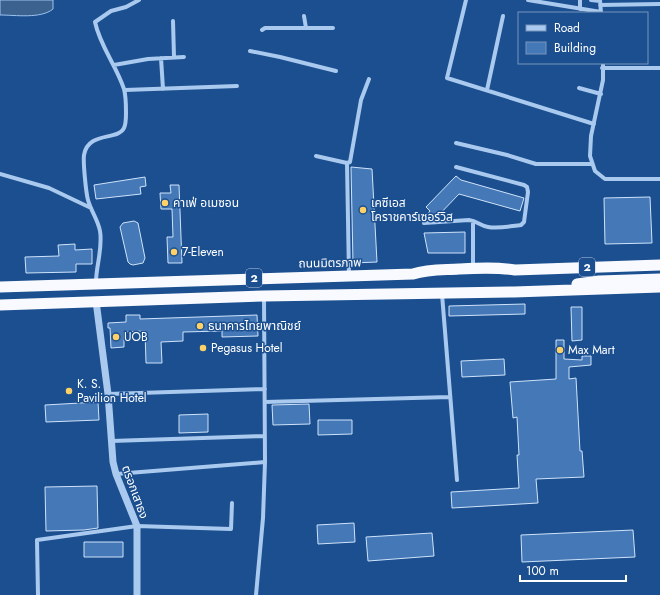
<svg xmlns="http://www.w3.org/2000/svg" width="660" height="595" font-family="Jost,'Noto Sans Thai',sans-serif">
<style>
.water{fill:#3c6290;stroke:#9cc4f0}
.building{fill:#4478b7;stroke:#cfe3fa}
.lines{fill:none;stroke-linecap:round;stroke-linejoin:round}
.minor{stroke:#a9c9ee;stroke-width:4}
.tertiary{stroke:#a9c9ee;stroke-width:7}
.trunk{stroke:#f8faff;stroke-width:11}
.poi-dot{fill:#ffd166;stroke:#1b4f8f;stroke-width:1.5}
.labels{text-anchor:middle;stroke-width:3;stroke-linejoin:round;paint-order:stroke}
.shield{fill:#1b4f8f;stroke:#bbcadd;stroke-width:1}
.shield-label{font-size:11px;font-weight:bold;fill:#fff}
.poi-label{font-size:12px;fill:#fff;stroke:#1b4f8f;text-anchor:start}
.street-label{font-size:12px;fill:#fff;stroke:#1b4f8f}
</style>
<rect width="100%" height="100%" fill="#1b4f8f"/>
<path class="water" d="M0,0H53V9C41,19 15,15 0,15Z"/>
<path class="building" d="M351,167L372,169L377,262L353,263Z
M456,176L461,180L524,198L520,211L459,194L435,219H431L427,215L430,211L426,207Z
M145,177L146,186L140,187L141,194L96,199L94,185Z
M170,185H179L182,263H168L167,237H173L172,209H161L160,193H171Z
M650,197L652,243L605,244L604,198Z
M134,221L138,223L145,258L143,263L133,265L130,264L128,262L120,227L123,223Z
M465,232V253H428L424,233Z
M75,244V250L92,249V264H76V272L26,273L25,257L59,256L58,245Z
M525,304V314L449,316V306Z
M571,307H582V340L572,341Z
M126,315H140V319L257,315L258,336L222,337V331L183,332V341L161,342L162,363H146L145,331L124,332V347L111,348L110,328H108V323L126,322Z
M556,340H564V359L582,360V356H591V365L569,367V379L576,378L580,451H582L584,477L536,479L538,503L452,508L451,492L519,488L517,455H519L517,417L513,418L510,382L556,379Z
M504,359L505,375L462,377L461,361Z
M98,402L99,420L46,422L45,405Z
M309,404L310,424L273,425L272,405Z
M208,414V432L179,433V415Z
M318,420H352V434L318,435Z
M97,486L98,528L84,530L46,531L45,487Z
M354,523L355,542L318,544L317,525Z
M633,530L635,557L522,562L521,535Z
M432,533L434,556L368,561L366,537Z
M84,542H123V557H84Z"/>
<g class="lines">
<path class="minor" d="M466,0L447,78L594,124
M528,0L601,12
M591,0L600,1
M600,0L601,13
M600,5L660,4
M580,9V0
M304,16L306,28
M173,21L174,57
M262,30L265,28H333
M250,51L280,57L336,71
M161,58L163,89
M603,63V80L591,136L590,156L595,171L605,179H660
M114,65L148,59L184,57
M602,68H660
M579,88L601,94
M125,90L237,86
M487,90L503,16
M456,143L507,155L536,164H592
M316,156L347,163
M0,174L49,188L91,208
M473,221V268
M424,223L469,220C477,221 481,226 488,227C499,229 511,226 521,225L524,222L528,192L527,187L524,185L456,167
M349,276L347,163L350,162L361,100L369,79
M96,282C96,266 103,248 100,231C98,220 91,211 88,200C86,193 83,162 84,155C88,131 118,141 124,128C126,124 126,117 126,113C126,105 126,96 124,89C116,65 100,46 95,22L111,11L126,7L139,0
M442,294L457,480
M108,394L265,389
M265,402L450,397
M111,441L265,436
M116,474L265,462
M38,595L37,540L137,526L231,529L232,503
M256,595L263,518L265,462L264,298"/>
<path class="tertiary" d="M96,301L108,394L113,462L116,474L137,526V595"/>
<path class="trunk" d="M577,284L599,281L660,279
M0,287L413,274C428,269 443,270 459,269C478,268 496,267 515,270L660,265
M0,305L264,296L514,292L660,287"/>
</g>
<g class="poi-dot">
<circle cx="165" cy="203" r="4"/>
<circle cx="363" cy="210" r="4"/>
<circle cx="174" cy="252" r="4"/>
<circle cx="200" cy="326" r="4"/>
<circle cx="116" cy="337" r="4"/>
<circle cx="203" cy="348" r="4"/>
<circle cx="560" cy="350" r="4"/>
<circle cx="69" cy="391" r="4"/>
</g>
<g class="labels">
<g class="shield">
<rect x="579" y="258" width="16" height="18" rx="3"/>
<rect x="246" y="269" width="16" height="18" rx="3"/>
</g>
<g class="shield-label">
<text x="587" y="271">2</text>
<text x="254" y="282">2</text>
</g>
<g class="poi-label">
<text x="173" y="207">คาเฟ่ อเมซอน</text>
<text x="371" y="207">เคซีเอส<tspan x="371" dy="14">โคราชคาร์เซอร์วิส</tspan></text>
<text x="182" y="256">7-Eleven</text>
<text x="208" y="330">ธนาคารไทยพาณิชย์</text>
<text x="124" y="341">UOB</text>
<text x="211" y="352">Pegasus Hotel</text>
<text x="568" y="354">Max Mart</text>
<text x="77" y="388">K. S.<tspan x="77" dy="14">Pavilion Hotel</tspan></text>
</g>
<g class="street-label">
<text transform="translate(330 263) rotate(-1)" y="4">ถนนมิตรภาพ</text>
<text transform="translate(135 492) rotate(70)" y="4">ตรอกเสาธง</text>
</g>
</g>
<rect x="518" y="12" width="130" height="52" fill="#1b4f8f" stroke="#7695bc"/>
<rect x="526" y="25" width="20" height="6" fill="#a9c9ee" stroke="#7695bc"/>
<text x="554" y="32" font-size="12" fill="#ffffff">Road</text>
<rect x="526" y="42" width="20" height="12" fill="#4478b7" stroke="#7695bc"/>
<text x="554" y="52" font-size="12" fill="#ffffff">Building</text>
<path d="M520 575v6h106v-6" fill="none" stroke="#ffffff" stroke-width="2"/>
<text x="526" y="575" font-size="12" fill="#ffffff" stroke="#1b4f8f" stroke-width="3" paint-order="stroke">100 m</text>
</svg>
